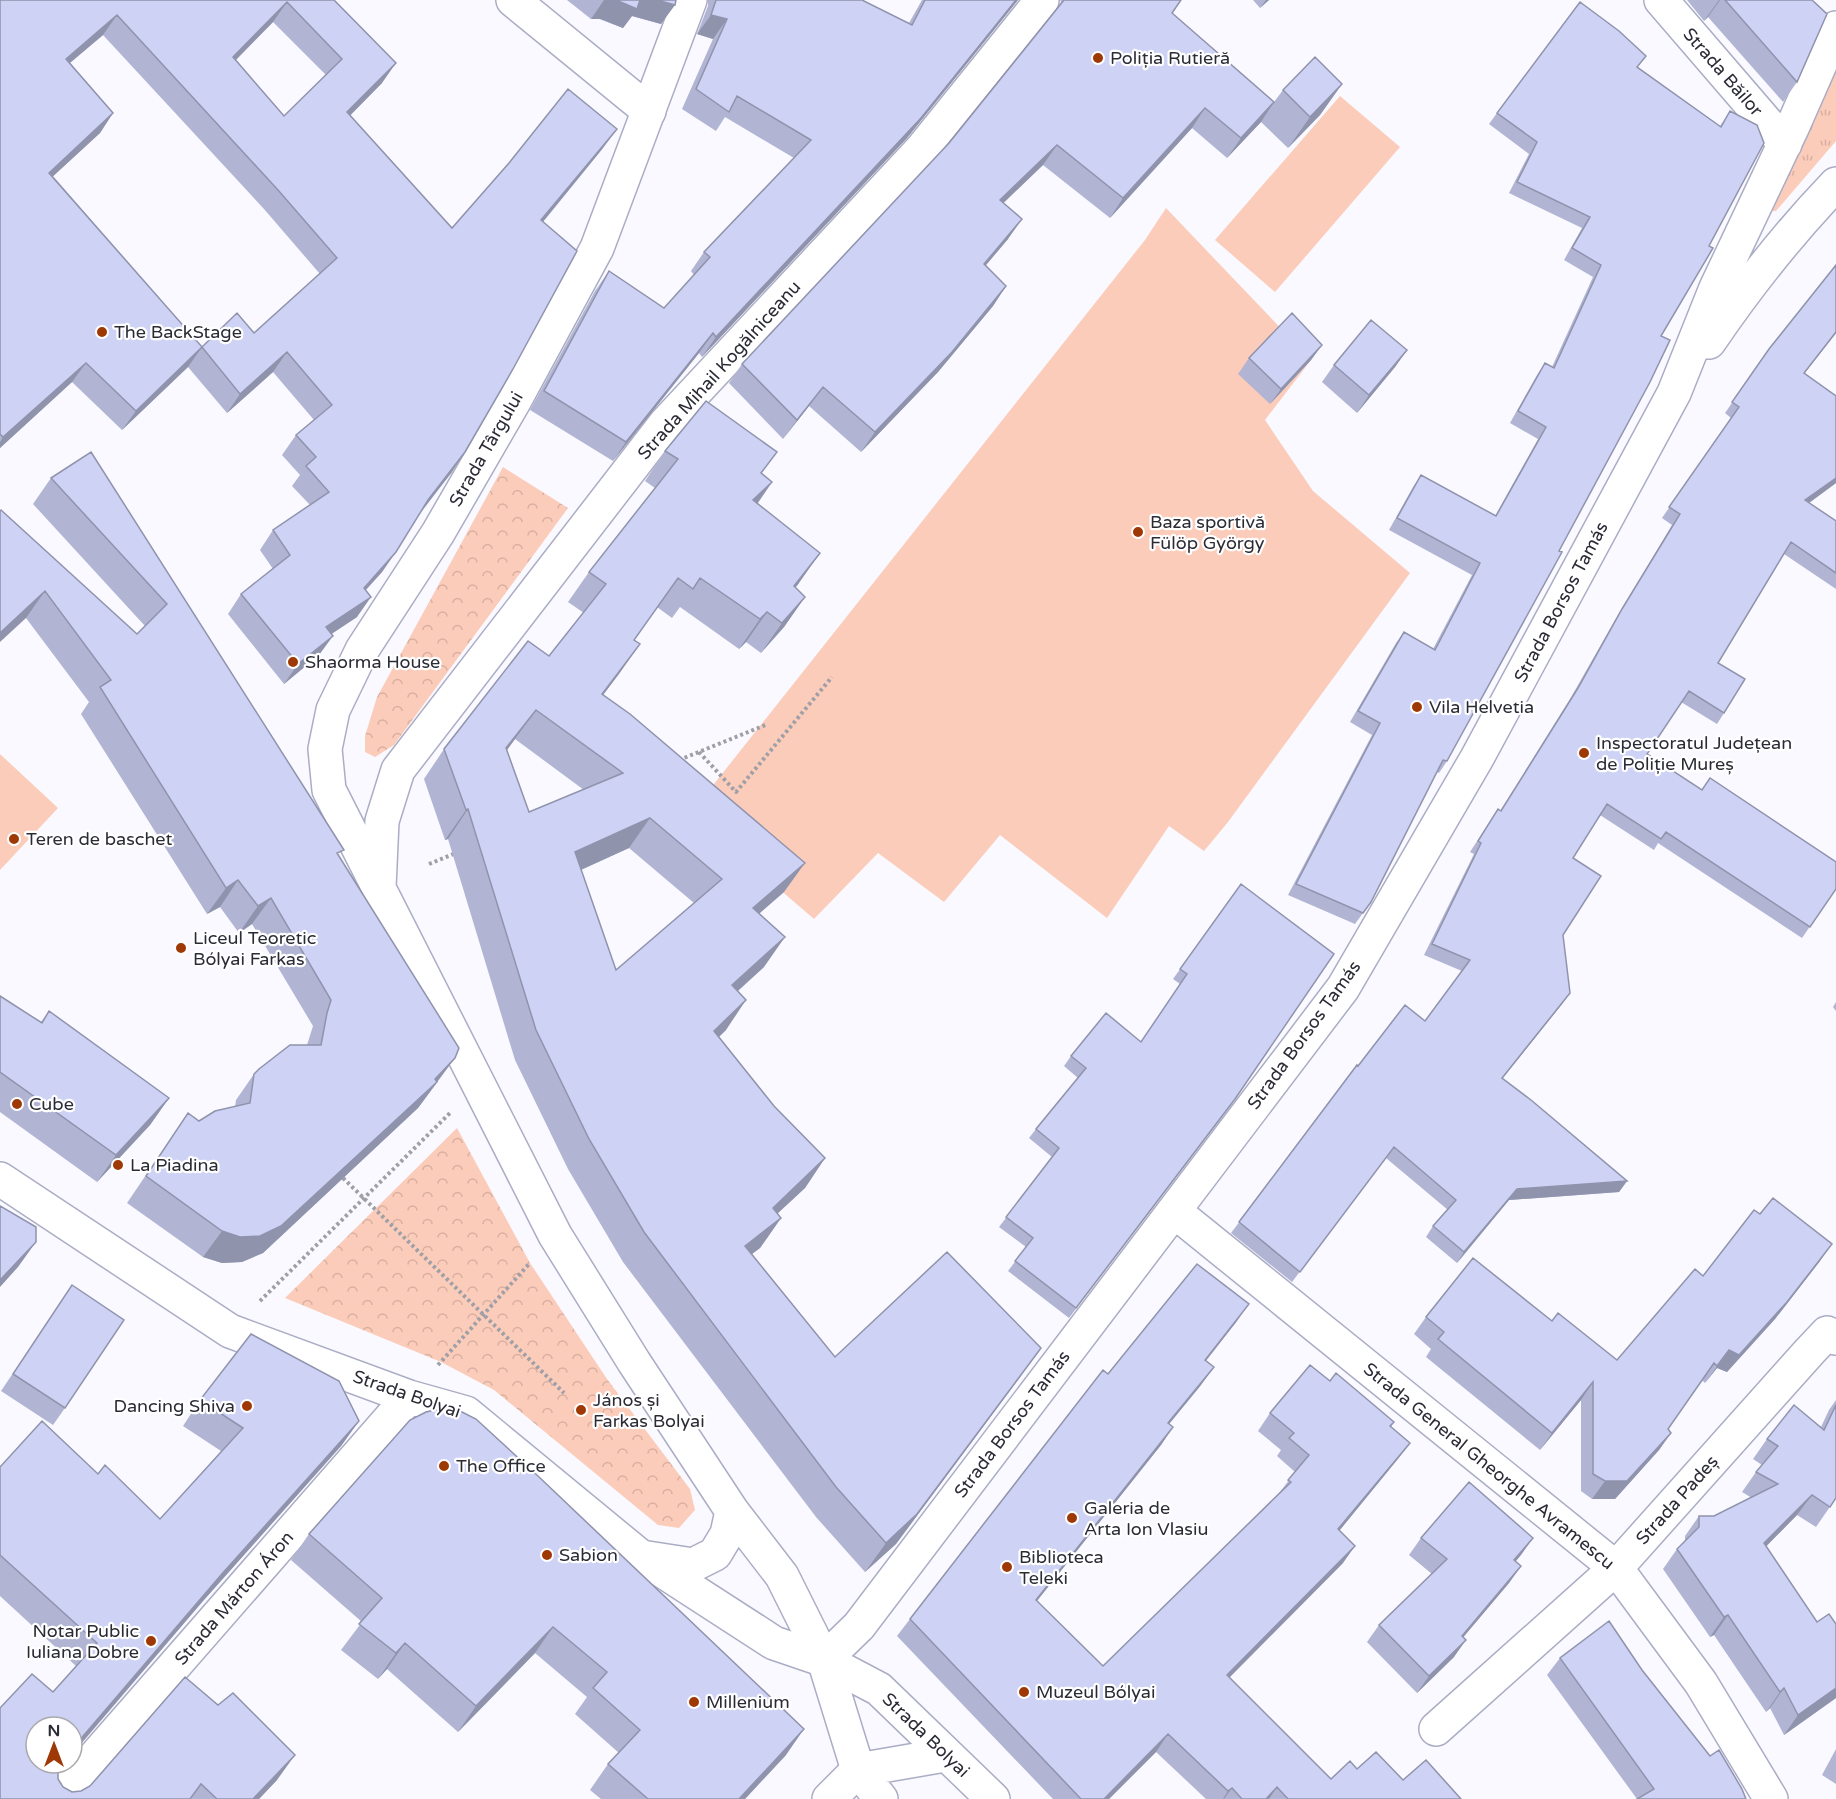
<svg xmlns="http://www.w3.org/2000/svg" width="1836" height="1799" font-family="'Varela Round',sans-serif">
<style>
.grass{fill:url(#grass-tufts)}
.park{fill:url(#park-crowns)}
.pitch{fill:#fcccba}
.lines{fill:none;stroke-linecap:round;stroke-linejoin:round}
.minor-casing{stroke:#abadc5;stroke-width:36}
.tertiary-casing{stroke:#abadc5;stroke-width:36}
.path{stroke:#9f9fa7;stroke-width:4;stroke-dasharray:3 3;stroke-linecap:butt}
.minor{stroke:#fff;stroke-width:33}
.tertiary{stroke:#fff;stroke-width:33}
.wall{fill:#b1b5d3;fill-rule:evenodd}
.shaded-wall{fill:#9093ac}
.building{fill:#ced2f5;stroke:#9093ac;stroke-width:1.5;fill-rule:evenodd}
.poi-dot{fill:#9e3906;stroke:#fff;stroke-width:2}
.labels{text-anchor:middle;stroke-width:4.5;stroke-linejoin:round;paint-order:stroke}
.poi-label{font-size:18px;fill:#2a2b35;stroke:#fff;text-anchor:start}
.street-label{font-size:18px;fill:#2a2b35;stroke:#fff}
</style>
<defs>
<pattern id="grass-tufts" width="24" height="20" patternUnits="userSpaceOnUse" patternTransform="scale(1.5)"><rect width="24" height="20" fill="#fcccba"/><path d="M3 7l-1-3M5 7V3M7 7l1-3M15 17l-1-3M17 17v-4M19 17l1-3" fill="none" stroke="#d8afa0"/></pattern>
<pattern id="park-crowns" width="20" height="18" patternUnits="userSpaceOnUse" patternTransform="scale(1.5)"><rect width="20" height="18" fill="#fcccba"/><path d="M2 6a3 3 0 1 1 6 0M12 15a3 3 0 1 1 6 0" fill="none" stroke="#d8afa0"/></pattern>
</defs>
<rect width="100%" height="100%" fill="#f9f9ff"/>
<path class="grass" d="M1836,71V141L1776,211H1773L1770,209Z"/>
<path class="park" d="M503,467L568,508L394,745L375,757L365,752V736L377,697Z
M457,1128L530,1263L607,1379L690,1489L695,1510L679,1528L658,1525L494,1390L441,1362L285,1298Z"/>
<path class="pitch" d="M1340,96L1400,147L1275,292L1215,240Z
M1166,208L1311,360L1265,420L1313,491L1410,573L1228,822L1204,851L1169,826L1107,918L1000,835L944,902L878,853L814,919L691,813L1145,240Z
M0,754L58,808L0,870Z"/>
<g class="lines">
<defs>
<path id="minor" d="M513,0L649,111
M1661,0L1785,144
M1709,342C1747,286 1789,233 1836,184
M0,1179L230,1331L409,1397L466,1413L641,1557L774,1643L824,1660L859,1626L1343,988L1477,758L1674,393L1716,288L1792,128L1836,28
M1174,1211L1616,1568L1701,1683L1771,1799
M1436,1729L1616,1568L1810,1351L1827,1333L1836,1338
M58,1799L409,1397
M829,1799L858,1770"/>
<path id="tertiary" d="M690,0L597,248L516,398L438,533L362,650L333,710L325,749L329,790L555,1235L634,1362L732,1511L782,1576L824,1660L858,1770L881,1799
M379,887L382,821L398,770L665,424L921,150L1042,0
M641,1557L693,1565L715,1554L727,1534L732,1511
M824,1660L879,1689L993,1799
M858,1770L945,1755"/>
</defs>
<use href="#minor" class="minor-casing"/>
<use href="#tertiary" class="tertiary-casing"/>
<path class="path" d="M699,752L736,792L832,677
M679,760L768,724
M429,864L456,853
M343,1178L564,1393
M260,1301L451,1112
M438,1365L529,1264"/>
<use href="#minor" class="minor"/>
<use href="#tertiary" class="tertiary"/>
</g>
<path class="wall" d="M0,0H334L382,83L350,115L452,228L603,148L543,222L452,472L422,509L382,572L366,590L357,617L331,634L319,655L284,684L228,614L241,594L273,569L260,550L273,530L310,505L292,486L300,475L282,455L296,435L314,420L273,372L227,413L188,367L122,430L72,382L0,448ZM273,22L326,75L284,116L236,60ZM103,35L264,209L320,274L254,333L202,347L53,176L100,133L113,113L70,63Z
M567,0H676L661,24L632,16L623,28L600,19H591Z
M708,0H862L909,23L922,0H1018L907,138L702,357L699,353L613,461L530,410L595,291L609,271L664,308L694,275L691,271L704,252L794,158L725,117L716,131L682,109L713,39L697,34L708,6Z
M1060,0H1181L1172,13L1274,102L1283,90L1342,84L1320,115L1288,148L1261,122L1227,158L1192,128L1110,218L1043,165L1003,203L1008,239L986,265L1006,286L993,306L938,372L861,452L809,406L783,439L729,383L742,364L949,143L1059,6L1061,2Z
M1253,0H1269L1260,8Z
M1687,0H1812L1797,82L1783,102L1708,17L1704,21Z
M1638,67L1720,126L1730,111L1661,336L1447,761L1439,773L1437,772L1371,902L1355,924L1288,895L1372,735L1350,722L1396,643L1404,632L1433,649L1472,575L1389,530L1413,487L1421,475L1495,516L1538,439L1510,423L1537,375L1545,363L1552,367L1593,277L1564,260L1582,228L1509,193L1529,154L1489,124L1497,113Z
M1836,265V333L1804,374L1836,396V483L1809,503L1836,521V589L1784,554L1718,663L1724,713L1717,724L1681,702L1647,754L1836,889L1802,938L1658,843L1654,850L1600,815L1573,858L1563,935L1562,1004L1502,1079L1627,1181L1619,1192L1509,1200L1457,1263L1426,1237L1433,1226L1448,1210L1386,1158L1292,1282L1231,1233L1358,1066L1425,1021L1462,971L1424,955L1474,854L1470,852L1498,809L1500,811L1570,699L1615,620L1672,525L1662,518L1731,418L1725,413L1769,349Z
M1322,345L1311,360L1270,404L1238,374L1249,358Z
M1407,350L1395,367L1357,413L1322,382L1334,365Z
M665,451L761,473L772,482L758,503L799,583L795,588L805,597L784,627L761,653L746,642L739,649L680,607L672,618L657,607L634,640L640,644L603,695L784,892L759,914L764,967L738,991L726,1030L719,1037L774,1106L825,1158L805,1188L777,1214L781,1218L760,1248L752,1254L835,1357L1020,1377L896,1544L865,1572L816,1517L623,1262L568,1169L515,1060L448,839L445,840L424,779L444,749L549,656L584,613L568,602L589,572L655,488L645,481ZM515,739L584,790L529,812L507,750ZM629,848L694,903L616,970L581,870Z
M91,452L339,856L436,1084L418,1108L263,1253L242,1262L222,1263L203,1257L127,1203L188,1113L199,1121L235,1107L236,1100L254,1074L307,1045L313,1026L252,924L239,933L220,907L207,914L81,714L89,702L26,618L0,511L137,634L145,626L33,504L51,478Z
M1241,884L1228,1109L1069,1318L1008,1271L1026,1247L999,1227L1052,1157L1029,1138L1036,1129L1078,1078L1064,1066L1071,1056L1141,1042L1180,984L1173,979Z
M0,996L41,1022L49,1011L169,1098L150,1125L97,1182L0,1112Z
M1836,1002V1011L1833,1007Z
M1820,1261L1775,1319L1727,1372L1717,1368L1705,1383L1702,1380L1668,1429L1671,1433L1659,1450L1615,1499H1592L1581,1491V1400L1540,1450L1426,1357L1431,1349L1414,1334L1426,1317L1552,1321L1617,1360L1703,1276Z
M72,1285L65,1408L53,1425L1,1391Z
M1237,1321L1206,1361L1201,1385L1169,1424L1173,1427L1161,1445L1037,1601L1103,1666L1277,1496L1295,1472L1277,1456L1281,1450L1258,1431L1270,1413L1330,1381L1394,1422L1391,1427L1410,1443L1397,1460L1339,1531L1343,1563L1229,1678L1331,1779L1357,1769L1403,1780L1461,1799H1206L1156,1752L1109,1799H1053L897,1636L910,1619L1108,1374Z
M200,1400L359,1421L341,1446L203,1601L58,1771V1779L63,1787L72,1792L277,1780L259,1799H0L53,1692L76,1666L0,1596V1467L98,1474L160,1519L221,1451L183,1426Z
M1836,1400V1498L1816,1527L1797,1515L1766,1546L1817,1622L1836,1624V1698L1784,1735L1770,1708L1766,1712L1714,1635L1710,1637L1663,1569L1677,1549L1685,1541V1536L1699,1516H1714L1752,1498L1742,1492L1756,1472L1762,1465L1753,1459L1767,1439L1821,1427L1829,1410Z
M410,1420L786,1755L745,1799H601L590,1790L608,1764L619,1753L575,1714L587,1697L535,1653L458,1732L387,1669L378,1679L341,1650L362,1622L291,1560L309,1534Z
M1421,1538H1533L1516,1561L1521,1566L1509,1583L1463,1637L1454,1657L1417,1693L1367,1642L1379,1625L1432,1574L1409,1555Z
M1560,1658L1642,1670L1710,1756L1637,1799L1547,1675Z
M1836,1749V1784L1822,1775Z"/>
<path class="shaded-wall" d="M604,0H657L675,5L661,24L632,16L623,28L600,19H591Z
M1016,0H1018L907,138L702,357L716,337Z
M1266,0H1269L1260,8Z
M1719,0H1720L1708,17L1704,21Z
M287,2L273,22L219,77L233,57Z
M117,15L103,35L52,78L66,59Z
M711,15L727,19L713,39L697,34Z
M396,63L382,83L334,132L347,112Z
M1342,84L1320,115L1288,148L1310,117Z
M1274,102L1261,122L1227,158L1241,138Z
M1205,108L1192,128L1110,218L1123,198Z
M113,113L100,133L36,192L49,173Z
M617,129L603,148L528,240L541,220Z
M1057,145L1043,165L986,220L1000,200Z
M1022,219L1008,239L970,284L984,264Z
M1006,286L993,306L938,372L861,452L875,432Z
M1836,332V333L1796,384L1804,373Z
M713,333L699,353L613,461L626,442Z
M1322,345L1311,360L1270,404L1281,389Z
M202,347L188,367L122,430L136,411Z
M1407,350L1395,367L1357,413L1369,395Z
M287,352L273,372L227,413L240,394Z
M86,363L72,382L0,448V442L3,437Z
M823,387L809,406L783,439L797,420Z
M465,452L452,472L415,520L428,500Z
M1836,478V483L1798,511L1805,500Z
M772,482L752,511L753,500Z
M396,552L382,572L350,607L364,588Z
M820,553L799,583L773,616L794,586Z
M45,591L26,618L0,642V633Z
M371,597L357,617L312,647L326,627Z
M805,597L784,627L761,653L782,623Z
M767,612L746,642L739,649L760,619Z
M333,636L319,655L284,684L298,664Z
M640,644L619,674L581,724L602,694Z
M536,710L515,739L486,778L506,748Z
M468,809L448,839L445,840L466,810Z
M650,818L629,848L554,882L575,852Z
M805,863L784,892L732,937L753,908Z
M238,880L220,907L207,914L226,888Z
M271,898L252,924L239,933L258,906Z
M785,937L764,967L711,1015L732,985Z
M1570,993L1562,1004L1494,1089L1502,1078Z
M746,1000L726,1030L693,1061L714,1031Z
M455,1058L418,1108L263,1253L242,1262L222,1263L203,1257L222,1231L435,1079Z
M169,1098L150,1125L97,1182L116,1155Z
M825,1158L805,1188L752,1237L773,1208Z
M1627,1181L1619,1192L1509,1200L1457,1263L1464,1252L1517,1189Z
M781,1218L760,1248L724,1275L745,1246Z
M36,1242L18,1267L0,1287V1280Z
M1832,1244L1820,1261L1775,1319L1727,1372L1717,1368L1705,1383L1729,1350Z
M1249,1304L1237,1321L1192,1378L1205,1360Z
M1041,1348L1020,1377L896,1544L865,1572L886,1543Z
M1214,1367L1201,1385L1156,1440L1168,1423Z
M1593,1382L1581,1400L1540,1450L1552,1433Z
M359,1421L341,1446L203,1601L72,1754V1749L221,1575Z
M1173,1427L1161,1445L1024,1617L1036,1600Z
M1671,1433L1659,1450L1615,1499H1592L1605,1481Z
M1410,1443L1397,1460L1326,1547L1338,1529Z
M1812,1495L1797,1515L1750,1563L1764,1543Z
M1533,1538L1521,1555L1502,1577L1514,1560Z
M1355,1546L1343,1563L1214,1693L1227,1675Z
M1521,1566L1509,1583L1450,1653L1462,1636Z
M1728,1615L1714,1635L1710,1637L1724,1617Z
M553,1627L535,1653L458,1732L476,1706Z
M1466,1640L1454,1657L1417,1693L1429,1676Z
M405,1643L387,1669L378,1679L396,1653Z
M1784,1688L1770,1708L1766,1712L1780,1692Z
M1836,1688V1698L1784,1735L1798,1715Z
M804,1729L786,1755L745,1799H739Z
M1168,1734L1156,1752L1109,1799H1104Z
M295,1755L277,1780L259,1799H253Z
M1277,1787L1269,1799H1266Z
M1232,1788L1224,1799H1223L1228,1791Z"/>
<path class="building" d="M0,0H334L396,63L347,112L452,228L509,163L568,89L617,129L541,220L577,251L513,369L465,452L428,500L396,552L364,588L371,597L326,627L333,636L298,664L241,594L290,555L273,530L329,492L306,466L316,457L296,435L332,405L287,352L240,394L202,347L136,411L86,363L3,437L0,434ZM287,2L342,59L284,116L233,57ZM117,15L278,190L337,258L254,333L237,313L202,347L49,173L113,113L66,59Z
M616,0H640L637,9Z
M657,0H676L675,5Z
M716,0H862L912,25L925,0H1016L921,118L716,337L713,333L626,442L544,391L609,271L664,308L710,257L704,252L811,140L737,96L729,112L696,89L727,19L711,15Z
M1064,0H1181L1172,13L1274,102L1241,138L1205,108L1123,198L1057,145L1000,200L1022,219L984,264L1006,286L952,352L875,432L823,387L797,420L742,364L949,143Z
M1725,0H1812L1827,14L1797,82Z
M1580,2L1619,31L1646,56L1637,67L1721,127L1730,111L1757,125L1764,143L1709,246L1713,248L1661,336L1670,340L1650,382L1559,551L1562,552L1447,761L1443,760L1371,902L1363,913L1296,884L1380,723L1358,711L1404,632L1435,650L1480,563L1397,518L1421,475L1496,516L1546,427L1518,411L1545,363L1554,368L1601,265L1572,248L1590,217L1517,182L1537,142L1497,113Z
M1315,57L1342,84L1310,117L1283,90Z
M1836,265V332L1804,373L1836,396V478L1805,500L1836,521V573L1791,542L1718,663L1745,679L1724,713L1689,691L1647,754L1702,790L1710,778L1836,862V889L1810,927L1666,832L1661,839L1607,804L1573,858L1601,876L1563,935L1570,993L1502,1078L1531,1100L1627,1181L1517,1189L1464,1252L1433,1226L1456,1200L1394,1147L1300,1272L1239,1222L1357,1065L1358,1066L1405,1005L1425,1021L1470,960L1432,944L1481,843L1478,841L1498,809L1501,811L1578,688L1622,609L1680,514L1669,507L1739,407L1732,402L1769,349Z
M1292,313L1322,345L1281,389L1249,358Z
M1371,320L1407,350L1369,395L1334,365Z
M706,401L777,452L761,473L772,482L753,500L820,553L794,586L805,597L782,623L767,612L760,619L700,578L693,589L678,578L634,640L640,644L602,694L630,714L805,863L753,908L785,937L732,985L746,1000L714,1031L774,1106L825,1158L773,1208L781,1218L745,1246L835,1357L947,1252L1041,1348L917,1514L886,1543L836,1487L644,1232L589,1139L536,1030L468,809L466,810L444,749L528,641L549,656L606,584L589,572L678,459L665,451ZM536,710L623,773L529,812L506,748ZM650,818L722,879L616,970L575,852Z
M91,452L344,850L337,853L459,1048L455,1058L435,1079L437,1082L281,1226L260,1236L240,1237L222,1231L146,1176L188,1113L199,1121L215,1111L250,1103L254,1074L259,1069L290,1045H321L327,1013L331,1000L271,898L258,906L238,880L226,888L100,687L111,680L45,591L0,633V511L1,510L137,634L167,604L51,478Z
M1241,884L1334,954L1235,1099L1076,1308L1015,1261L1033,1238L1006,1217L1059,1148L1036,1129L1086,1068L1071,1056L1106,1013L1141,1042L1187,974L1180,969Z
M0,996L42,1023L49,1011L169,1098L116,1155L0,1072Z
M1773,1198L1832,1244L1787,1302L1739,1355L1729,1350L1717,1366L1714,1363L1668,1429L1671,1433L1627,1481H1605L1593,1474V1382L1552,1433L1438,1339L1444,1332L1426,1317L1473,1258L1552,1321L1558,1313L1617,1360L1695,1269L1703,1276L1754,1210L1760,1214Z
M0,1206L36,1227V1242L0,1280Z
M1197,1264L1249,1304L1205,1360L1214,1367L1168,1423L1173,1427L1036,1600L1103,1666L1291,1482L1288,1480L1309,1455L1289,1438L1294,1433L1270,1413L1310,1365L1330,1381L1336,1373L1394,1422L1390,1426L1410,1443L1338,1529L1355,1546L1227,1675L1331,1779L1350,1761L1357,1769L1376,1752L1403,1780L1426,1760L1461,1799H1288L1277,1787L1266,1799H1242L1232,1788L1228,1791L1168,1734L1104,1799H1081L910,1619L1103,1370L1108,1374Z
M72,1285L124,1320L65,1408L13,1374Z
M251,1334L339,1381L359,1421L221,1575L72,1749V1727H36V1763H61L58,1769V1779L63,1787L72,1792L81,1791L90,1786L185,1677L218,1705L233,1693L295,1755L253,1799H217L201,1784L190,1799H0V1708L32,1674L53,1692L97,1643L0,1555V1467L42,1421L98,1474L105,1465L160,1519L243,1428L200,1400Z
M1794,1405L1824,1430L1836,1405V1498L1830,1507L1812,1495L1764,1543L1817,1622L1829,1614L1836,1624V1688L1798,1715L1784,1688L1780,1692L1728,1615L1724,1617L1677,1549L1699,1527V1516H1714L1778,1484L1756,1472L1778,1446L1767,1439Z
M452,1409L460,1411L476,1419L538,1476L804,1729L739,1799H648L608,1764L640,1730L593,1688L607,1672L553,1627L476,1706L405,1643L396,1653L359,1624L382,1598L309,1534L410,1420L426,1412L434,1410Z
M1469,1482L1533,1538L1514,1560L1521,1566L1462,1636L1466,1640L1429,1676L1379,1625L1447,1559L1421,1538Z
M1609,1621L1642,1670L1710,1756L1719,1750L1742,1789L1746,1799H1637L1654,1789L1560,1658Z"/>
<g class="poi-dot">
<circle cx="1098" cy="58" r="6"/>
<circle cx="102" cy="332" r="6"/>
<circle cx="1138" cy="532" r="6"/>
<circle cx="293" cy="662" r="6"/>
<circle cx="1417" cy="707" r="6"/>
<circle cx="1584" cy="753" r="6"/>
<circle cx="14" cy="839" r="6"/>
<circle cx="181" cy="948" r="6"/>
<circle cx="17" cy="1104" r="6"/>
<circle cx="118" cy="1165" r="6"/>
<circle cx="247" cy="1406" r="6"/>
<circle cx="581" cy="1410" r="6"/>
<circle cx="444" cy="1466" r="6"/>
<circle cx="1072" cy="1518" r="6"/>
<circle cx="547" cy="1555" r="6"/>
<circle cx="1007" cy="1567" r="6"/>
<circle cx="151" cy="1641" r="6"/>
<circle cx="1024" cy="1692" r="6"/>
<circle cx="694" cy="1702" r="6"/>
</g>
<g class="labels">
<g class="poi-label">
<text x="1110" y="64">Poliția Rutieră</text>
<text x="114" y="338">The BackStage</text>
<text x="1150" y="528">Baza sportivă<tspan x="1150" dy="21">Fülöp György</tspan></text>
<text x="305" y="668">Shaorma House</text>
<text x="1429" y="713">Vila Helvetia</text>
<text x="1596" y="749">Inspectoratul Județean<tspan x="1596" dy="21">de Poliție Mureș</tspan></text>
<text x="26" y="845">Teren de baschet</text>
<text x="193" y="944">Liceul Teoretic<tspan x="193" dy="21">Bólyai Farkas</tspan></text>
<text x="29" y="1110">Cube</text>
<text x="130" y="1171">La Piadina</text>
<text x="593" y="1406">János și<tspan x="593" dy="21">Farkas Bolyai</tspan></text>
<text x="235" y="1412" text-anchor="end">Dancing Shiva</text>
<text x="456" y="1472">The Office</text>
<text x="1084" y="1514">Galeria de<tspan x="1084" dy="21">Arta Ion Vlasiu</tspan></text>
<text x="559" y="1561">Sabion</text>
<text x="1019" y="1563">Biblioteca<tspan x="1019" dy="21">Teleki</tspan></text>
<text x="139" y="1637" text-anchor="end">Notar Public<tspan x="139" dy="21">Iuliana Dobre</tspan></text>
<text x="1036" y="1698">Muzeul Bólyai</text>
<text x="706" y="1708">Millenium</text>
</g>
<g class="street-label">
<text transform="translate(1723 72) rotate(49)" y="6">Strada Băilor</text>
<text transform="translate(719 370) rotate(-48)" y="6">Strada Mihail Kogălniceanu</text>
<text transform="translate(486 449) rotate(-60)" y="6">Strada Târgului</text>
<text transform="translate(1561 602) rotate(-62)" y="6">Strada Borsos Tamás</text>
<text transform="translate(1304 1035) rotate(-54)" y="6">Strada Borsos Tamás</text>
<text transform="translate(407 1394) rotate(19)" y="6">Strada Bolyai</text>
<text transform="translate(1012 1424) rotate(-53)" y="6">Strada Borsos Tamás</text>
<text transform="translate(1489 1466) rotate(39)" y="6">Strada General Gheorghe Avramescu</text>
<text transform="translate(1677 1500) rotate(-48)" y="6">Strada Padeș</text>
<text transform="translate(234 1598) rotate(-49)" y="6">Strada Márton Áron</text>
<text transform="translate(926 1735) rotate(44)" y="6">Strada Bolyai</text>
</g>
</g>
<g transform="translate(54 1745)"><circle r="28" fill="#ffffff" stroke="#aaaaae" stroke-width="1.5"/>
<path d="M0-4.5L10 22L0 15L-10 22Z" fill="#9e3906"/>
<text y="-9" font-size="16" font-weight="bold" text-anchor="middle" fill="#2a2b35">N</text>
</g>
</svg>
